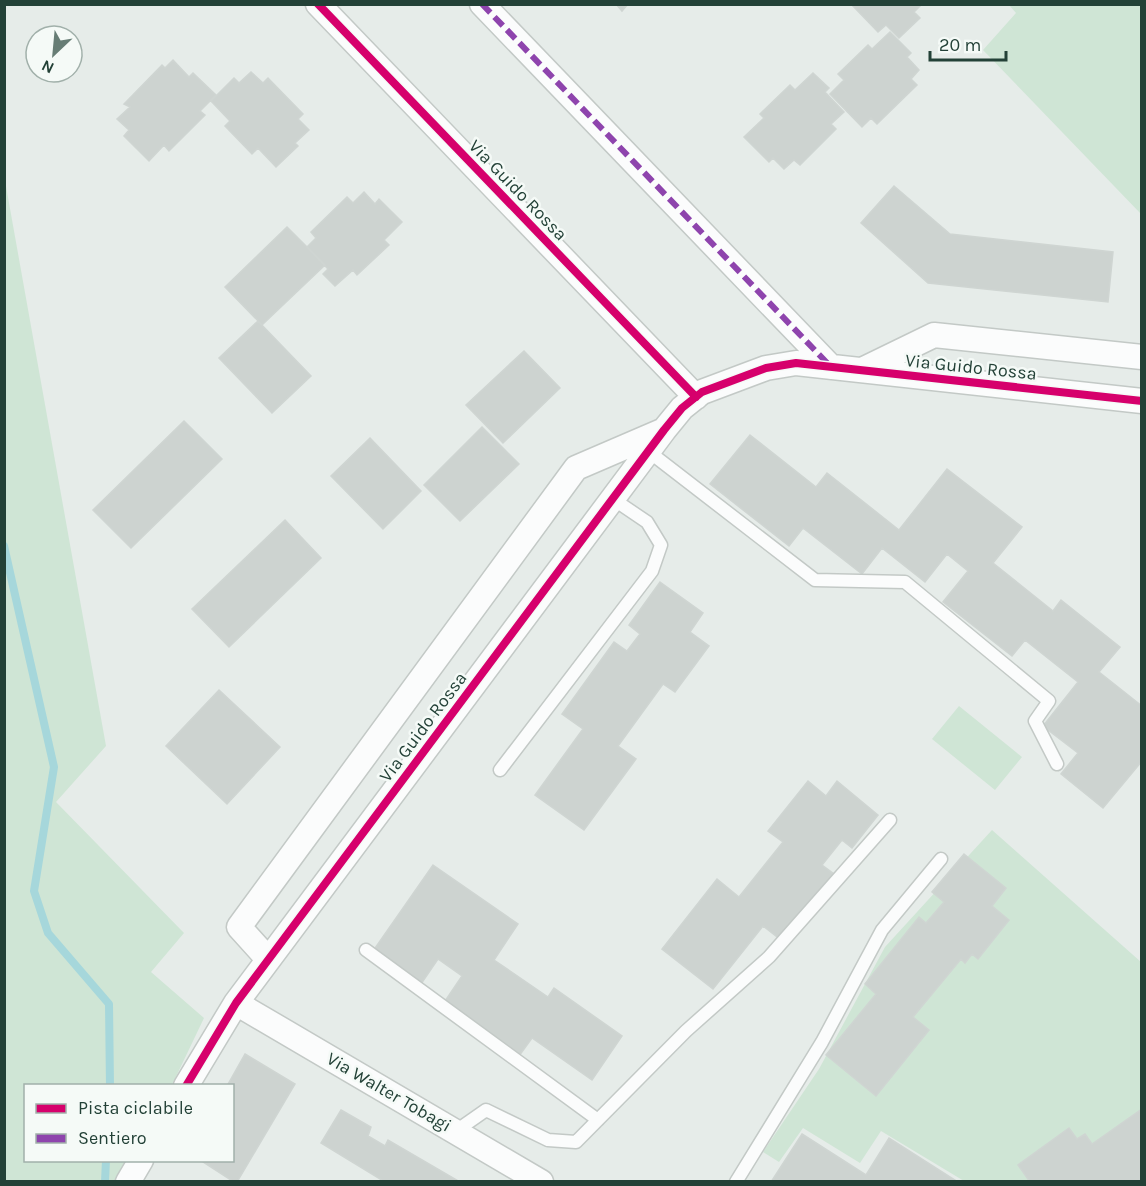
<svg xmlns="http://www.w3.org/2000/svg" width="1146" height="1186" font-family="Karla,sans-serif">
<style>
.green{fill:#cfe5d5}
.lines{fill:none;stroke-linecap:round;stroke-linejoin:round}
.stream{stroke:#a6d7db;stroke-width:8}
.building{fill:#cdd3d0;stroke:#cfd5d2;stroke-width:1.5}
.lane-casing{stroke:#c3c9c6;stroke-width:15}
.street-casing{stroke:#c3c9c6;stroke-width:27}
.lane{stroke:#fbfcfc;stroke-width:12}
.street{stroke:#fbfcfc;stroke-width:24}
.quiet{stroke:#8e44ad;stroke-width:6;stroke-dasharray:12 6;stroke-linecap:butt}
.cycleway-casing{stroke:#f5faf7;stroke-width:11}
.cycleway{stroke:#d6006c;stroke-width:8}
.labels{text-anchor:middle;stroke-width:5;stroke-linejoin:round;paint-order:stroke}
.street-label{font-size:18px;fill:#234137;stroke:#f5faf7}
</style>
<rect width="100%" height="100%" fill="#e6ece9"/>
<path class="green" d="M1009,5H1141V214L983,50L1016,13Z
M4,175L106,746L56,802L184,933L151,972L204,1018L172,1085L26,1086V1160L137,1161L127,1181H5Z
M959,706L1022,757L995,790L932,739Z
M992,830L1141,962V1181H964L881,1131L860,1163L803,1128L779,1162L763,1152L819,1069L885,947Z"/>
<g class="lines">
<path class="stream" d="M4,546L54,767L34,891L48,933L109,1004L110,1086
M105,1182L106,1160"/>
</g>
<path class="building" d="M616,4H628L622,11Z
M851,4H922L914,12L920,18L899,38L886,25L878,32Z
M890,32L911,53L907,57L919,70L911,79L917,85L877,124L871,118L862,127L830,94L844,80L838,74L868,45L872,49Z
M173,60L189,77L193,73L216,95L200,111L205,115L169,151L164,145L149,161L124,136L129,130L117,119L130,107L124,104L162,65L165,68Z
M251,72L263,83L268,78L303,114L298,119L309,130L295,143L298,146L276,167L258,148L252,154L225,126L230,121L211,101L234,78L239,83Z
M813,73L829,88L825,92L844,112L831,124L836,129L800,165L794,160L784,169L773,158L769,162L744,137L764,118L760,114L790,85L795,90Z
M894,186L950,234L1113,252L1108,302L928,283L861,223Z
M364,192L375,204L379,199L402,222L384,240L389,245L357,275L353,270L335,286L323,274L328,269L307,247L316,238L311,232L347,197L353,203Z
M287,227L325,265L262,325L225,287Z
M258,321L311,376L272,413L219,358Z
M524,351L560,388L503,443L466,405Z
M184,421L222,459L131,548L93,510Z
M482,427L519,464L460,521L424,485Z
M750,435L816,487L827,473L899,530L947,469L1022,527L993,563L1053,611L1061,600L1120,647L1099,672L1142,706V761L1103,808L1061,774L1078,753L1043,726L1078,682L1025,640L1012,656L943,602L968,571L947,554L925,582L882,548L862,574L803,528L789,546L710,484Z
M370,438L421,491L383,529L331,476Z
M285,520L321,558L229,647L192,609Z
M660,582L703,613L690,632L709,646L675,692L663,684L618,746L636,759L584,830L535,795L583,729L562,714L614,642L627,651L640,634L629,625Z
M219,690L280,747L227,804L166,746Z
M808,781L826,796L837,781L878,815L852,848L842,840L822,865L834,874L781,940L763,926L713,989L662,949L717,879L739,897L783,842L768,831Z
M964,854L1006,888L992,906L1009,920L978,959L972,954L965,963L961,959L913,1017L929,1030L876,1096L826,1055L876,994L865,984L919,917L926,923L944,902L932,892Z
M433,865L518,924L494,960L548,997L554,988L622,1036L592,1080L532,1038L519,1056L443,1004L462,976L438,959L421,984L373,951Z
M245,1054L295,1084L237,1182H234L200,1160H232V1086H227Z
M1142,1109V1182H1030L1018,1165L1069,1128L1077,1139L1085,1134L1092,1144Z
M341,1110L371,1127L368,1136L385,1146L388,1140L460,1182H385L321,1143Z
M802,1134L866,1175L889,1138L958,1182H771Z"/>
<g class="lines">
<defs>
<path id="lane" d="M648,451L815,580L905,582L1049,701L1035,721L1057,764
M500,770L652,571L661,545L647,522L613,499
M366,950L598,1120
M456,1131L486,1110L548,1140L576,1142L686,1031L769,957L890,820
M736,1182L822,1042L882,930L941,859"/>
<path id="street" d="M318,4L696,397
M482,4L831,367
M862,370L934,335L1142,357
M268,959L239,927L576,468L662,431
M236,1003L541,1182
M186,1086L236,1003L664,430L682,408L702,392L766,368L796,363L1142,401
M128,1182L141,1160"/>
</defs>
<use href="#lane" class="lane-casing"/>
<use href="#street" class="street-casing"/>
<use href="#lane" class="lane"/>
<use href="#street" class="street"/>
<path class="quiet" d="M482,4L831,367"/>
<defs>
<path id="cycleway" d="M318,4L696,397
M186,1086L236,1003L664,430L682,408L702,392L766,368L796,363L1142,401"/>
</defs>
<use href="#cycleway" class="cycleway-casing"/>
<use href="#cycleway" class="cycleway"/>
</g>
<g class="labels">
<g class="street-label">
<text transform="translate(518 190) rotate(46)" y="6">Via Guido Rossa</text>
<text transform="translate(971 367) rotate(6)" y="6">Via Guido Rossa</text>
<text transform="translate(423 727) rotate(-53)" y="6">Via Guido Rossa</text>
<text transform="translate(389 1092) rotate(30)" y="6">Via Walter Tobagi</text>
</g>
</g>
<rect width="1146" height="1186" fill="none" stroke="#234137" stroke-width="12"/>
<rect x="24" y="1084" width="210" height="78" fill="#f5faf7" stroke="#a1b0aa" stroke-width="1.5"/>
<rect x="36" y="1104" width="30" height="9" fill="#d6006c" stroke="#a1b0aa" stroke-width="1.5"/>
<text x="78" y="1114" font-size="18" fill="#234137">Pista ciclabile</text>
<rect x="36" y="1134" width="30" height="9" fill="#8e44ad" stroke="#a1b0aa" stroke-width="1.5"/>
<text x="78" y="1144" font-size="18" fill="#234137">Sentiero</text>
<g transform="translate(54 54) rotate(206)"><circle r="28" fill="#f5faf7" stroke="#a1b0aa" stroke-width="1.5"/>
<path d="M0-4.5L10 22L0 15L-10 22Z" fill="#677d75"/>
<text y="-9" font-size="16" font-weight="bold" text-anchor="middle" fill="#234137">N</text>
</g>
<path d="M930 51v9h76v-9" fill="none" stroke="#234137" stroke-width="3"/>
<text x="939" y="51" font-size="18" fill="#234137" stroke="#f5faf7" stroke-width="4.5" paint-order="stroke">20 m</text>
</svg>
